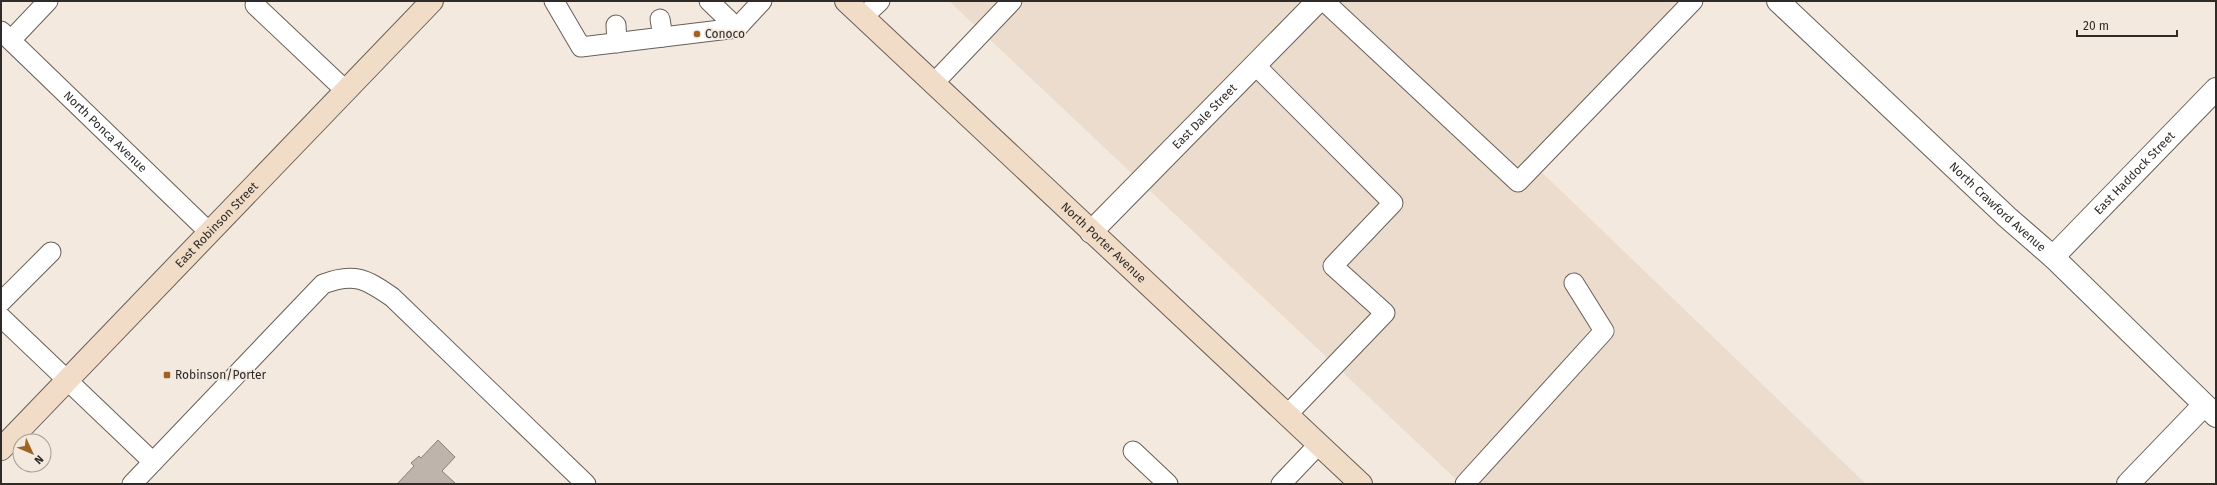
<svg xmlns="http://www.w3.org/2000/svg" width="2217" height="485" font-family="'Fira Sans',sans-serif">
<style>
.built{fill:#ecdccd}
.building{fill:#beb4ab;stroke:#8b8179}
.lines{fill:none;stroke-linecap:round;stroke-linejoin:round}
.service-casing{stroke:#685f57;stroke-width:21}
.minor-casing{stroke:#685f57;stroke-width:24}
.secondary-casing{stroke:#685f57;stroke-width:24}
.service{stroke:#fff;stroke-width:19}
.minor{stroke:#fff;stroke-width:22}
.secondary{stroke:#f0dcc7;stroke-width:22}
.poi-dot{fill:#9e6423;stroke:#f3e9df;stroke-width:1.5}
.labels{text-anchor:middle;stroke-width:3.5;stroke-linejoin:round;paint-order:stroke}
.poi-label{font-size:12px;fill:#2f2b28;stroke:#f3e9df;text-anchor:start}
.street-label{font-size:12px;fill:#2f2b28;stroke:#f3e9df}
</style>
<rect width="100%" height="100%" fill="#f3e9df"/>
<path class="built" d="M949,1H1682L1530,161L1866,484H1461Z"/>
<path class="building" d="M438,440L455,457L442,471L456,484H397L414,466L411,463L419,456L421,458Z"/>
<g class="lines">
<defs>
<g id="service">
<path d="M554,1L581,47L737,28"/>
<path d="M709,1L737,28L762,1"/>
<path d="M1324,1L1518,182L1693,1"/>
<path d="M255,5L346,91"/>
<path d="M863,17L880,1"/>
<path d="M660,19L663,37"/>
<path d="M616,25L617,43"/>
<path id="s1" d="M1,31L210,233"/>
<path d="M11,40L48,1"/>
<path d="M1255,65L1393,203L1333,266L1385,313L1287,415"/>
<path d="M933,84L1012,1"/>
<path d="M1,302L51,252"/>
<path d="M1,317L153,462"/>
<path d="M1133,451L1168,484"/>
<path d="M132,484L323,284C354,272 366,279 392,297L586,484"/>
<path d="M1281,484L1319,444"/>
<path d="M1465,484L1604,331L1574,283"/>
</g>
<g id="minor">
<path id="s2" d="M1778,1L2007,217L2053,257L2216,416"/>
<path id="s3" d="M1091,232L1318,1"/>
<path id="s4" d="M2053,257L2216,89"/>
<path d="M2128,484L2204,405"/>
</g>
<g id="secondary">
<path id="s5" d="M846,1L1361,484"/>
<path id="s6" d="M1,449L432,1"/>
</g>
</defs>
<use href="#service" class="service-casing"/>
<use href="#minor" class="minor-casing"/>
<use href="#secondary" class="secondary-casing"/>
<use href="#service" class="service"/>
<use href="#minor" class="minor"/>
<use href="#secondary" class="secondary"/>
</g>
<g class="poi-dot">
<circle cx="697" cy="34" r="4"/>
<rect x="163" y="371" width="8" height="8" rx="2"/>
</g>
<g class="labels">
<g class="poi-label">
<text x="705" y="38">Conoco</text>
<text x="175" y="379">Robinson/Porter</text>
</g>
<g class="street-label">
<text dy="4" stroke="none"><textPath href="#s3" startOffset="162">East Dale Street</textPath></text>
<text dy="4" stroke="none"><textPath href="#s1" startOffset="145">North Ponca Avenue</textPath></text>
<text dy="4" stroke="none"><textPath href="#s4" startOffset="117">East Haddock Street</textPath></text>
<text dy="4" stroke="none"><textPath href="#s2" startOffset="301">North Crawford Avenue</textPath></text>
<text dy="4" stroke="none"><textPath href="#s6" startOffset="311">East Robinson Street</textPath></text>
<text dy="4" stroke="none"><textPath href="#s5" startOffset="353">North Porter Avenue</textPath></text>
</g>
</g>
<rect width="2217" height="485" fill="none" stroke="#2f2b28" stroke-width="4"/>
<g transform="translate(32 453) rotate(134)"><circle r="19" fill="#f3e9df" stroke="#a59d96"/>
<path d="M0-3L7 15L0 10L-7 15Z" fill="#9e6423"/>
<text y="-6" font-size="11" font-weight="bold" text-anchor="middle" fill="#2f2b28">N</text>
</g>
<path d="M2077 30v6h100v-6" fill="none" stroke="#2f2b28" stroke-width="2"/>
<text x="2083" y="30" font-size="12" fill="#2f2b28" stroke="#f3e9df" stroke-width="3" paint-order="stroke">20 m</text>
</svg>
